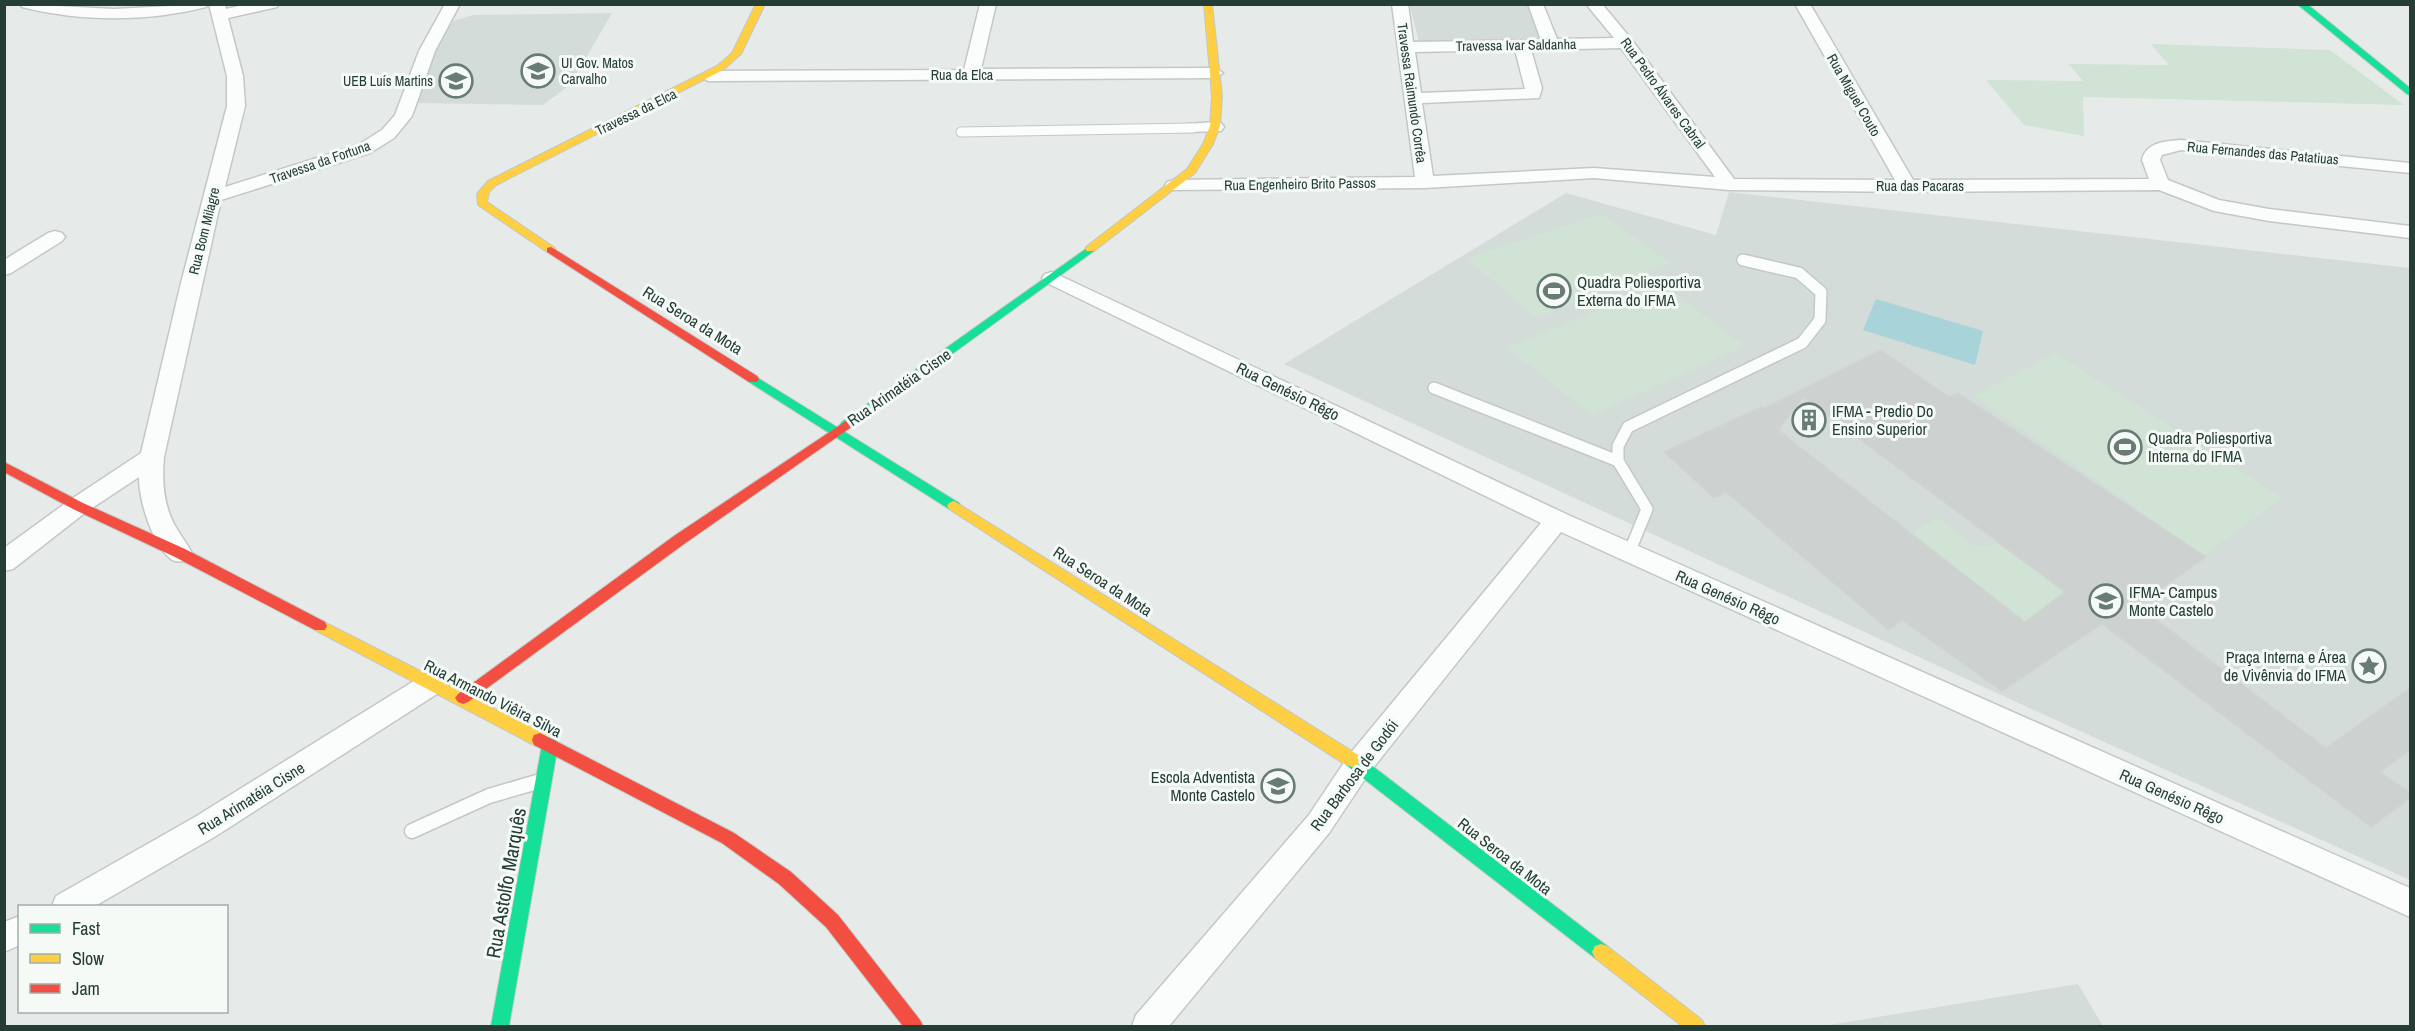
<svg xmlns="http://www.w3.org/2000/svg" width="2415" height="1031" font-family="'Archivo Narrow',sans-serif">
<style>
.built{fill:#d4dcd9}
.green{fill:#d0e3d5}
.water{fill:#a8d3d8}
.building{fill:#cdd2d0;stroke:#cfd4d2;stroke-width:1.5;fill-rule:evenodd}
.lines{fill:none;stroke-linecap:round;stroke-linejoin:round}
.lane-far2-casing{stroke:#c3c8c6;stroke-width:11}
.lane-far1-casing{stroke:#c3c8c6;stroke-width:14}
.lane-casing{stroke:#c3c8c6;stroke-width:17}
.street-casing{stroke:#c3c8c6;stroke-width:3}
.fast-casing{stroke:#c2c9c6;stroke-width:2}
.slow-casing{stroke:#c2c9c6;stroke-width:2}
.jam-casing{stroke:#c2c9c6;stroke-width:2}
.lane-far2{stroke:#fbfcfc;stroke-width:9}
.lane-far1{stroke:#fbfcfc;stroke-width:11}
.lane{stroke:#fbfcfc;stroke-width:14}
.street{fill:#fbfcfc;fill-rule:evenodd}
.fast{fill:#16e098;fill-rule:evenodd}
.slow{fill:#ffcf43;fill-rule:evenodd}
.jam{fill:#f24e42;fill-rule:evenodd}
.labels{text-anchor:middle;stroke-width:6;stroke-linejoin:round;paint-order:stroke}
.far-street-label{font-size:14px;fill:#243e36;stroke:#f5faf7}
.far-poi-label{font-size:14px;fill:#243e36;stroke:#f5faf7;text-anchor:start}
.poi-label{font-size:16px;fill:#243e36;stroke:#f5faf7;text-anchor:start}
.street-label{font-size:16px;fill:#243e36;stroke:#f5faf7}
.near-street-label{font-size:20px;fill:#243e36;stroke:#f5faf7}
</style>
<rect width="100%" height="100%" fill="#e6ebe9"/>
<path class="built" d="M1410,6H1529L1543,41L1419,42Z
M612,13L571,84L543,105L415,103L429,58L453,21L473,15Z
M1729,192L2410,268V880L2038,712L1284,364L1566,193L1716,235Z
M2078,984L2103,1026H1823Z"/>
<path class="green" d="M2151,44L2330,50L2404,105L2083,97L2084,136L2024,125L1986,80L2083,81L2069,64L2169,65Z
M1601,214L1670,263L1537,318L1466,258Z
M1662,283L1744,346L1593,415L1507,348Z
M2055,353L2282,498L2204,555L1974,396Z
M1938,518L1976,547L1998,544L2065,592L2024,622L1912,534Z"/>
<path class="water" d="M1876,299L1983,331L1975,365L1863,330Z"/>
<path class="building" d="M1881,350L1949,397L1958,393L2206,557L2137,605L2326,748L2410,688V750L2380,772L2410,793V798L2371,827L2102,624L2002,691L1902,620L1889,630L1726,492L1714,498L1664,452L1761,407L1764,408ZM1803,397L2065,592L2025,622L1778,430Z"/>
<g class="lines">
<defs>
<path id="lane-far2" d="M961,132L1193,128
M1742,260L1749,262"/>
<path id="lane-far1" d="M1434,388L1618,461
M1629,553L1647,509L1618,461V446L1628,427L1802,343L1820,320L1821,292L1799,273L1743,260"/>
<path id="lane" d="M412,831L489,796L537,782"/>
<path id="street" d="M20,4L114,9L208,4L206,7C147,22 81,22 22,7Z
M209,4H225L226,9L247,4H279L277,7L228,18L243,76L245,106L225,187L358,145L382,130L395,115L419,51L445,4H460L435,51L412,116L394,138L370,153L221,200L164,457C162,480 163,503 174,524C179,534 187,543 192,553L189,560C183,561 176,563 171,559C152,544 139,500 139,477L86,512L13,569L4,571V548L70,500L141,453L180,287L227,106V76Z
M980,4H996L981,69L1215,68L1223,73L1215,78L708,81L700,76L708,71L964,70Z
M1392,4H1408L1413,42L1541,40L1528,4H1543L1557,39L1614,38L1586,4H1602L1632,40L1734,179L1895,180L1795,4H1810L1913,180L2149,179L2142,160C2146,142 2166,141 2181,140L2410,163V173L2181,150L2162,155L2160,160L2168,180L2219,200L2269,209L2410,226V238L2269,221L2214,211L2159,190L1907,192L1729,190L1594,178L1425,188L1167,190L1165,186L1167,182L1174,180L1415,177ZM1621,48L1715,177L1594,168L1433,176L1422,103L1539,98L1542,88L1531,50ZM1515,50L1525,89L1421,93L1415,52Z
M1215,122L1221,123L1224,127L1221,131L1187,132L1184,128L1187,124Z
M55,231L62,233L65,237L62,241L11,273L4,275V260L48,233Z
M1052,272L1566,514L2410,888V917L1561,532L1369,773L1329,833L1169,1026H1132L1136,1015L1309,815L1349,755L1541,523L1045,282L1042,278L1045,274Z
M431,673L440,676L444,684L440,692L216,836L95,906H52L56,896L195,817L422,676Z
M20,916V945L4,952V922Z"/>
<path id="fast" d="M2297,4H2307L2410,88V95L2407,94Z
M1090,246L1094,247V251L850,428H842L840,425L842,422Z
M753,375L959,503L961,506L959,509H949L749,382L747,379L749,376Z
M550,738L556,740L558,745L509,1026H491L542,745L544,740Z
M1352,753L1358,755L1607,946L1610,952L1607,958L1601,960L1595,958L1346,765L1344,760L1346,755Z"/>
<path id="slow" d="M756,4H765L741,54L723,70L496,185L489,192L487,202L555,248V252H547L478,205L477,194L488,181L717,66L732,53Z
M1204,4H1212L1222,96L1220,126L1213,144L1195,173L1094,251H1086V247L1187,169L1203,144L1210,126L1212,96Z
M954,501L1358,755L1360,760L1358,765L1352,767L1346,765L949,509L947,506L949,503Z
M320,620L546,735L548,740L546,745L540,747L534,745L315,630L313,626L315,622Z
M1601,944L1607,946L1702,1020L1705,1026H1682L1595,958L1592,952L1595,946Z"/>
<path id="jam" d="M551,247L757,376L759,379L757,382H749L547,252V248Z
M846,421L852,425L850,428L684,544L468,702L463,704L458,702L455,698L458,694L674,536Z
M4,462L83,503L185,549L325,622L327,626L325,630H315L175,557L73,509L4,472Z
M540,733L734,833L791,872L838,915L920,1020L923,1026H903L826,927L779,884L722,843L534,745L532,740L534,735Z"/>
</defs>
<use href="#lane-far2" class="lane-far2-casing"/>
<use href="#lane-far1" class="lane-far1-casing"/>
<use href="#lane" class="lane-casing"/>
<use href="#street" class="street-casing"/>
<use href="#fast" class="fast-casing"/>
<use href="#slow" class="slow-casing"/>
<use href="#jam" class="jam-casing"/>
<use href="#lane-far2" class="lane-far2"/>
<use href="#lane-far1" class="lane-far1"/>
<use href="#lane" class="lane"/>
<use href="#street" class="street"/>
<use href="#fast" class="fast"/>
<use href="#slow" class="slow"/>
<use href="#jam" class="jam"/>
</g>
<defs>
<symbol id="school-ring" viewBox="-11 -11 22 22"><circle r="9.5" fill="#f5faf7" stroke="#687b75" stroke-width="1.5"/><path d="M0-5L7-2L0 1L-7-2ZM-4 1L0 2.5L4 1V4Q0 6-4 4Z" fill="#687b75"/></symbol>
<symbol id="stadium-ring" viewBox="-11 -11 22 22"><circle r="9.5" fill="#f5faf7" stroke="#687b75" stroke-width="1.5"/><path d="M0-5a6.5 5 0 1 0 0 10a6.5 5 0 1 0 0-10ZM-3.5-1.8h7v3.6h-7Z" fill="#687b75"/></symbol>
<symbol id="building-ring" viewBox="-11 -11 22 22"><circle r="9.5" fill="#f5faf7" stroke="#687b75" stroke-width="1.5"/><path d="M-4-6H4V6H1V3H-1V6H-4ZM-2.5-4.3h1.7v1.8h-1.7ZM.8-4.3h1.7v1.8H.8ZM-2.5-1h1.7V.8h-1.7ZM.8-1h1.7V.8H.8Z" fill="#687b75"/></symbol>
<symbol id="university-ring" viewBox="-11 -11 22 22"><circle r="9.5" fill="#f5faf7" stroke="#687b75" stroke-width="1.5"/><path d="M0-5L7-2L0 1L-7-2ZM-4 1L0 2.5L4 1V4Q0 6-4 4Z" fill="#687b75"/></symbol>
<symbol id="sight-ring" viewBox="-11 -11 22 22"><circle r="9.5" fill="#f5faf7" stroke="#687b75" stroke-width="1.5"/><path d="M0-6L1.8-2.2L6-1.7L2.9 1.2L3.7 5.4L0 3.3L-3.7 5.4L-2.9 1.2L-6-1.7L-1.8-2.2Z" fill="#687b75"/></symbol>
</defs>
<g fill-rule="evenodd">
<use href="#school-ring" x="519" y="52" width="38" height="38"/>
<use href="#school-ring" x="437" y="62" width="38" height="38"/>
<use href="#stadium-ring" x="1535" y="272" width="38" height="38"/>
<use href="#building-ring" x="1790" y="401" width="38" height="38"/>
<use href="#stadium-ring" x="2106" y="428" width="38" height="38"/>
<use href="#university-ring" x="2087" y="582" width="38" height="38"/>
<use href="#sight-ring" x="2350" y="647" width="38" height="38"/>
<use href="#school-ring" x="1259" y="767" width="38" height="38"/>
</g>
<g class="labels">
<g class="far-street-label">
<text transform="translate(1516 45) rotate(-1)" y="5">Travessa Ivar Saldanha</text>
<text x="962" y="80">Rua da Elca</text>
<text transform="translate(1412 93) rotate(82)" y="5">Travessa Raimundo Corrêa</text>
<text transform="translate(1663 93) rotate(54)" y="5">Rua Pedro Álvares Cabral</text>
<text transform="translate(1854 95) rotate(60)" y="5">Rua Miguel Couto</text>
<text transform="translate(636 112) rotate(-26)" y="5">Travessa da Elca</text>
<text transform="translate(2263 153) rotate(5)" y="5">Rua Fernandes das Patatiuas</text>
<text transform="translate(320 162) rotate(-19)" y="5">Travessa da Fortuna</text>
<text transform="translate(1300 184) rotate(-1)" y="5">Rua Engenheiro Brito Passos</text>
<text x="1920" y="191">Rua das Pacaras</text>
<text transform="translate(204 231) rotate(-76)" y="5">Rua Bom Milagre</text>
</g>
<g class="far-poi-label">
<text x="561" y="68">UI Gov. Matos<tspan x="561" dy="16">Carvalho</tspan></text>
<text x="433" y="86" text-anchor="end">UEB Luís Martins</text>
</g>
<g class="poi-label">
<text x="1577" y="288">Quadra Poliesportiva<tspan x="1577" dy="18">Externa do IFMA</tspan></text>
<text x="1832" y="417">IFMA - Predio Do<tspan x="1832" dy="18">Ensino Superior</tspan></text>
<text x="2148" y="444">Quadra Poliesportiva<tspan x="2148" dy="18">Interna do IFMA</tspan></text>
<text x="2129" y="598">IFMA- Campus<tspan x="2129" dy="18">Monte Castelo</tspan></text>
<text x="2346" y="663" text-anchor="end">Praça Interna e Área<tspan x="2346" dy="18">de Vivênvia do IFMA</tspan></text>
<text x="1255" y="783" text-anchor="end">Escola Adventista<tspan x="1255" dy="18">Monte Castelo</tspan></text>
</g>
<g class="street-label">
<text transform="translate(693 320) rotate(32)" y="6">Rua Seroa da Mota</text>
<text transform="translate(899 387) rotate(-35)" y="6">Rua Arimatéia Cisne</text>
<text transform="translate(1288 391) rotate(26)" y="6">Rua Genésio Rêgo</text>
<text transform="translate(1103 581) rotate(33)" y="6">Rua Seroa da Mota</text>
<text transform="translate(1728 597) rotate(24)" y="6">Rua Genésio Rêgo</text>
<text transform="translate(493 698) rotate(27)" y="6">Rua Armando Viêira Silva</text>
<text transform="translate(1354 775) rotate(-53)" y="6">Rua Barbosa de Godói</text>
<text transform="translate(2172 796) rotate(24)" y="6">Rua Genésio Rêgo</text>
<text transform="translate(251 798) rotate(-32)" y="6">Rua Arimatéia Cisne</text>
<text transform="translate(1505 856) rotate(38)" y="6">Rua Seroa da Mota</text>
</g>
<g class="near-street-label">
<text transform="translate(506 883) rotate(-80)" y="7">Rua Astolfo Marquês</text>
</g>
</g>
<rect width="2415" height="1031" fill="none" stroke="#243e36" stroke-width="12"/>
<rect x="18" y="905" width="210" height="108" fill="#f5faf7" stroke="#a1afaa" stroke-width="1.5"/>
<rect x="30" y="924" width="30" height="9" fill="#16e098" stroke="#a1afaa" stroke-width="1.5"/>
<text x="72" y="935" font-size="18" fill="#243e36">Fast</text>
<rect x="30" y="954" width="30" height="9" fill="#ffcf43" stroke="#a1afaa" stroke-width="1.5"/>
<text x="72" y="965" font-size="18" fill="#243e36">Slow</text>
<rect x="30" y="984" width="30" height="9" fill="#f24e42" stroke="#a1afaa" stroke-width="1.5"/>
<text x="72" y="995" font-size="18" fill="#243e36">Jam</text>
</svg>
